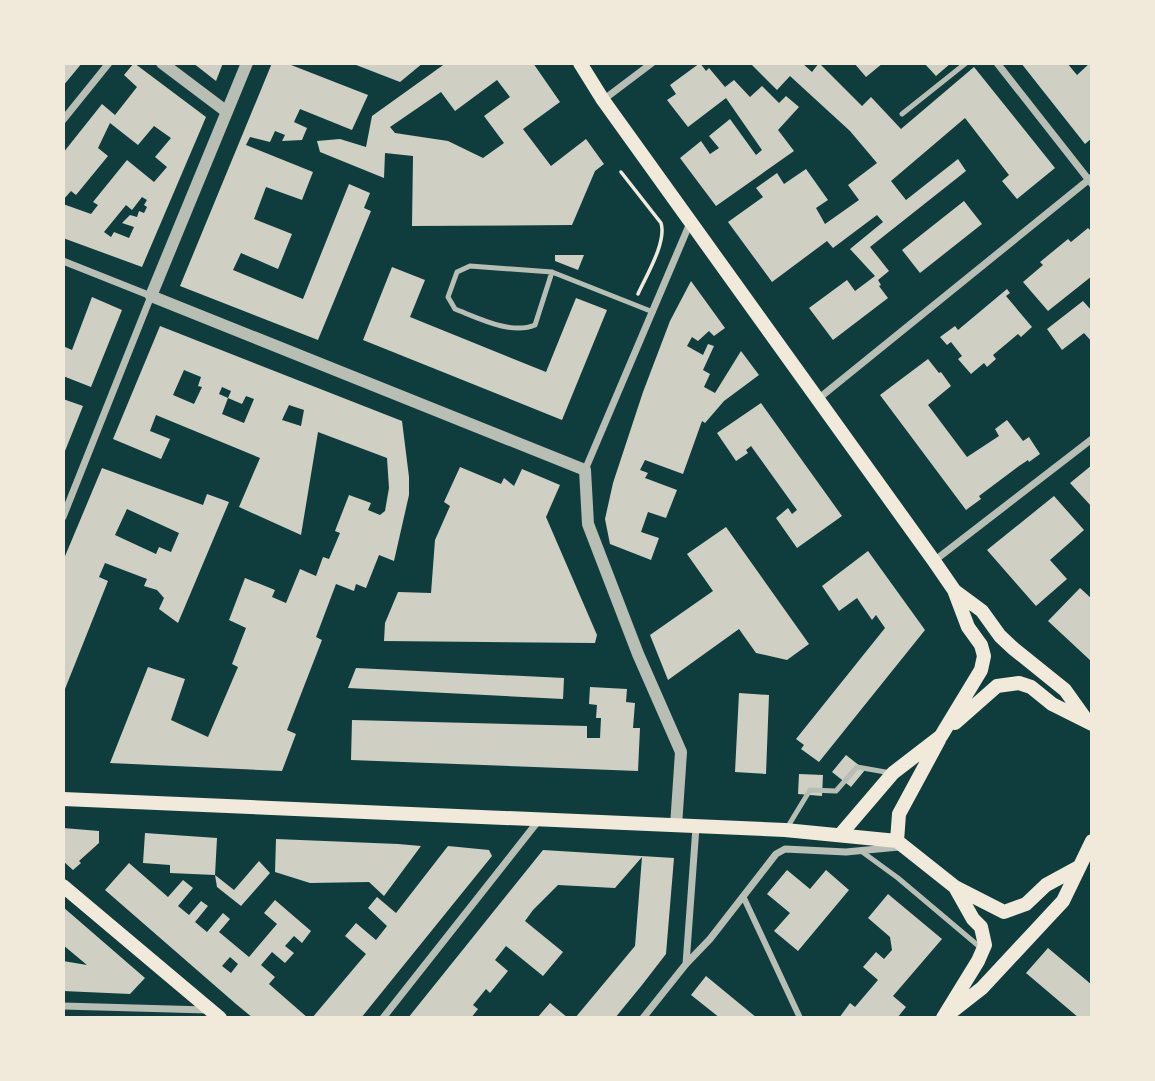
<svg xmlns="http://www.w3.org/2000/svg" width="1155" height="1081" font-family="Inter,sans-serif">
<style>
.building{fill:#cfcfc3;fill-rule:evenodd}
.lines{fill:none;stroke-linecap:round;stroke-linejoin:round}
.path{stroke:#f1e9da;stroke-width:3.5}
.service{stroke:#b8beb3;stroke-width:5}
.pedestrian{stroke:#b8beb3;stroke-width:6}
.minor{stroke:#b8beb3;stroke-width:7}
.tertiary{stroke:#b8beb3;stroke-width:12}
.secondary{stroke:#f1e9da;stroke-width:14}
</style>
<rect width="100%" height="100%" fill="#0f3d3e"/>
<path class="building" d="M63,63H82L63,86Z
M134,63L206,117L142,267L63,238V204L91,214L98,205L93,202L127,160L154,182L167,167L155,157L171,138L154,126L138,145L110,123L98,148L108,156L76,195L71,191L63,200V153L102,104L115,115L137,87L124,75ZM142,197L147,200L144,205L147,207L144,213L139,211L137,217L130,215L122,223L134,227L129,238L114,232L111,237L104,232L126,205L132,210Z
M193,63H223L216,81Z
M272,63H286L368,95L352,130L300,109L294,122L307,128L302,140L282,141L285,135L275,131L270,142L250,137L246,145L313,172L302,200L266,187L254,219L292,234L278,269L241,253L233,270L303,299L349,184L370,193L364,208L371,211L318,340L180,286Z
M351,63H423L400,82Z
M446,63H533L560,102L523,129L551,166L586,139L604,164L595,171L572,225L412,226L413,156L385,153L384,178L320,152L317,141L340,139L366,147L372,116ZM497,80L510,97L484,116L504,143L483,158L448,141L395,133L390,127L441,92L455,111Z
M700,63L706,71L709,68L725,87L734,80L750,97L762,86L779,103L786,96L799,107L778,130L794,151L716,206L680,158L701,141L710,154L719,148L709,136L730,119L756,155L762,150L726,98L688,127L667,100L676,94L670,85Z
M750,63H802L812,72L819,63L862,106L871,97L901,129L974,67L1055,168L1017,199L1002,181L1009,175L965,118L891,181L906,200L958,159L966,171L870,247L889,271L878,280L881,285L879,286L888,298L833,340L809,308L847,280L855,291L875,276L850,249L883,222L877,215L833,248L827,241L772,282L728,222L763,197L756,188L777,173L784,184L806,169L828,200L816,208L825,224L859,200L848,185L877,163L850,131L790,76L777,90Z
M854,63H883L866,77Z
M924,63H951L936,76Z
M1021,63H1067L1077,75L1090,63L1092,66V138L1085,144Z
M964,201L982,224L920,273L902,250Z
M1088,228L1092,232V276L1048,311L1023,282L1043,265L1040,262L1068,239L1071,242Z
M555,255H584L578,270L555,261Z
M392,267L425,280L410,317L546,372L576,298L607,310L562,420L363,340Z
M691,281L725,328L714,336L709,331L698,341L692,337L687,346L703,355L708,344L714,346L703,370L710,374L704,387L715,393L741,351L759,375L724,401L705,423L702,421L683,474L645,460L640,470L648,473L645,478L677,490L666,518L648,512L641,532L659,538L651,560L610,544L605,519L613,483L643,392L670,321Z
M1007,289L1010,293L1006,296L1032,327L1021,337L1018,334L993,355L996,359L987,367L984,363L971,374L958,359L962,356L951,342L947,345L940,337L955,326L958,330Z
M92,297L122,310L91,387L63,376V346L72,350Z
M1083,301L1092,311V342L1084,333L1062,350L1047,329Z
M160,326L402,421L409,477V495L394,561L379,555L366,588L356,584L354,591L336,584L316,637L322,640L287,730L296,734L282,771L110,763L148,667L185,679L171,720L208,737L238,667L232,664L246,628L229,620L245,578L275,590L272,597L286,603L300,569L316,576L323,557L329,559L340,533L335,531L349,495L371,503L368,510L380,515L385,511L389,488L387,458L318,432L301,535L239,507L260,458L156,415L150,431L170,439L161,459L113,439ZM184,370L201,377L198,386L202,387L194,404L173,395ZM222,387L231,391L228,398L242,404L246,396L254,399L244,423L222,414L228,398L219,394ZM289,405L304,410L301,426L282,420Z
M928,359L939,373L941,372L951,386L928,405L967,457L999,436L995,429L1007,420L1023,441L1029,437L1040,454L1029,462L1028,460L1019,466L979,496L981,499L966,510L880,395Z
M63,399L83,406L63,456Z
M761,403L842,516L797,548L776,518L788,508L792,514L797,510L751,446L746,450L748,453L736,461L717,433Z
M1092,465V507L1070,483Z
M460,467L501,484L504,478L514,486L522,469L560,485L546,517L597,635L595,643L384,641L385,623L398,592L431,593L435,540L450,506L444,502Z
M102,468L203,505L207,494L229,502L178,623L159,609L164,598L157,590L144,586L147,579L105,563L99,577L108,581L63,694V561ZM127,509L179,533L171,552L159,547L156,554L115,535Z
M1054,496L1084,530L1050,560L1067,579L1036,606L987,550Z
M726,527L809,644L787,660L756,653L739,629L668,680L650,635L713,591L687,554Z
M868,551L925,630L819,762L801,749L804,745L796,739L885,628L876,615L872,620L857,598L839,611L822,586Z
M1080,588L1092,599V662L1048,621Z
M356,668L564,678L563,699L348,688Z
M590,687L627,689L626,702L635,703L633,728H640L638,771L351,760L352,720L587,726V738H600L601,718H596L597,705L589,704Z
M739,693L769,695L766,774L735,772Z
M846,755L865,770L851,787L832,772Z
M799,774L823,775L822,796L798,794Z
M63,828L99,831V843L79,861L81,863L73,870L63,861Z
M145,833L217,838L215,875L170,873V865L143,863Z
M276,839L398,844L421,846L384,896L369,882L310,883L275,872Z
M448,846L489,850L492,856L361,1018H312L366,954L345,936L356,923L376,940L387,926L368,908L377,897L396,913Z
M543,850L674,858L666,954L642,985L615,1018H575L635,946L642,857L615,888L558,885L533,910L525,921L563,952L543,976L506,946L495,960L508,971L490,993L486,989L473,1005L478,1009L471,1018H408Z
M259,861L270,873L241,906L217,887L215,875L234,890Z
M129,863L168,897L183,880L193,888L178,906L189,915L201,901L208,906L195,922L207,932L223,913L230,919L219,932L249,957L277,924L264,913L275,900L311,931L302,943L294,936L285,946L294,953L285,963L272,952L261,965L275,977L269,984L308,1018H253L236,1004L105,890ZM230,957L238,964L231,973L222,966Z
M787,870L810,889L826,870L849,890L798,951L774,931L790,913L767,894Z
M888,894L942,939L893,996L906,1007L897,1018H839L850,1003L855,1007L878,980L863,967L876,952L884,959L892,950L890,937L868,918Z
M63,907L145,978L130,994L63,991V961L87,965L63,945Z
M1048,948L1092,985V1018H1079L1026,973Z
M706,976L757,1018H720L691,995Z
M550,1003L568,1018H537Z"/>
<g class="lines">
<path class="path" d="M621,172L661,223C667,242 646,276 638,294"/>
<path class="service" d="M902,114L966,63
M552,272L535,325C511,335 478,318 455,309L448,297L457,272L470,266L552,272L653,312
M787,828L810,790L836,791L857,767L891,773
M861,851L898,878L981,948"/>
<path class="pedestrian" d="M743,896L800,1018"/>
<path class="minor" d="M997,63L1092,184
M603,100L652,63
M63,120L109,63
M63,261L151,296L63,517
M818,399L1092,177
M585,470L690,223
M934,561L1092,439
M686,964L696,827
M63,1006L207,1010
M383,1018L539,820
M643,1018L686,964L710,939L776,854L785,849L846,852L899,847"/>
<path class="tertiary" d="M162,63L227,112
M247,63L151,296L585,470L588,524L638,654L681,752L676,826"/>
<path class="secondary" d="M580,63L603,100L934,561L954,590L968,627L981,645L984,656L981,670L941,736L893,773L840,835
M955,591L982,611L1000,636L1014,649L1065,690L1085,718
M955,723L997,686L1019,683L1031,687L1052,704L1092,724
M63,799L785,830L897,841L955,887L973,919L981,927L985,945L978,961L943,1018
M897,841L899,814L939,740
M63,886L220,1018
M955,887L1004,912L1026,904L1046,885L1079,867
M950,1013L982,988L1063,901L1092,841"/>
</g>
<rect width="1155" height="1081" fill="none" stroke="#f1e9da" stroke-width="130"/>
</svg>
